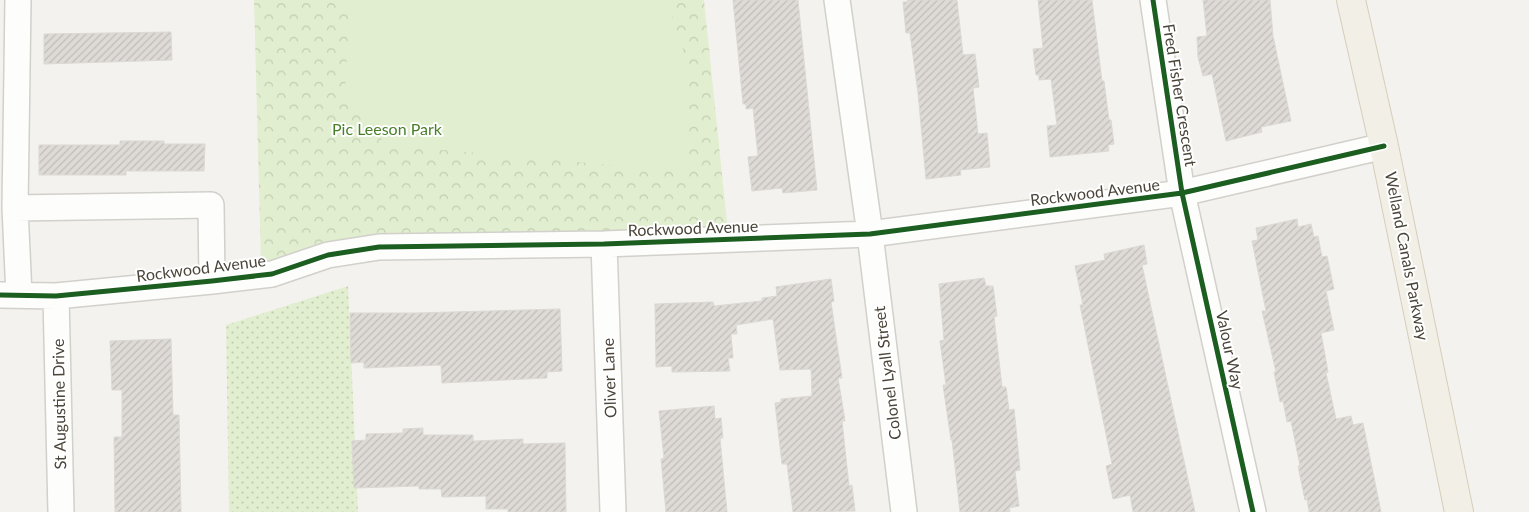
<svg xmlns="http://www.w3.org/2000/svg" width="1529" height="512" font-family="Lato,sans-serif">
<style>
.grass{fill:url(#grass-dots)}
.park{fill:url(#park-crowns)}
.pitch{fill:#e1eecf}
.building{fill:url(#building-hatch);stroke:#dcd9d4}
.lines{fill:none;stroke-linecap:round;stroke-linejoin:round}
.minor-casing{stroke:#d2d0cb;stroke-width:28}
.major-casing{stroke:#d6cebb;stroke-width:30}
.minor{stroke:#fdfdfc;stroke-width:25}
.major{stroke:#f2efe6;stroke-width:28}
.cycleway-casing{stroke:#fff;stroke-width:8}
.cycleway{stroke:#1b5e20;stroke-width:5}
.labels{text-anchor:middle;stroke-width:4;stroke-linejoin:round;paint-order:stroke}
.street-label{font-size:16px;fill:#4b4439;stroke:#fff}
.park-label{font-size:16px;fill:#4a7f2a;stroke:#fff}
</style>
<defs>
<pattern id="grass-dots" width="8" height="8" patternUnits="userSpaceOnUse" patternTransform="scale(1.25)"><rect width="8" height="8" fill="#e1eecf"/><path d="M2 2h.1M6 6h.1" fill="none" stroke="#c3cdb2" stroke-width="1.8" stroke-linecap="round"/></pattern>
<pattern id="park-crowns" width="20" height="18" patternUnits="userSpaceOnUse" patternTransform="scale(1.25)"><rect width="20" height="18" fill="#e1eecf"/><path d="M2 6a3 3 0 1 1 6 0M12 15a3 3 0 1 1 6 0" fill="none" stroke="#c3cdb2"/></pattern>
<pattern id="building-hatch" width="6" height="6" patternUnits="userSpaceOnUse" patternTransform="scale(1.25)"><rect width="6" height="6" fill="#dedbd6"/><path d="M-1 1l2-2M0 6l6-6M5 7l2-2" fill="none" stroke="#c0bdb8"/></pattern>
</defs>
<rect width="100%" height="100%" fill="#f4f2ee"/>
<path class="grass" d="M348,286L358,512H229L226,325Z"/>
<path class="park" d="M254,0H704L729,242L261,264Z"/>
<path class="pitch" d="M350,0H667L687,62L689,172L386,145L345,88Z"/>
<path class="building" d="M733,0H798L817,190L783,193L782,188L752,191L748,157L758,156L753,108L746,109V104H743Z
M907,0H957L963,55L975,54L979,87L973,88L978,134L987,133L990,167L960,170L961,175L926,179L918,93L910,33H906L903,2H908Z
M1038,0H1092L1102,81H1104L1109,120H1111L1114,144L1108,145L1109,151L1050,157L1047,126L1057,125L1051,79L1039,80V75H1036L1033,49L1043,48Z
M1203,0H1270L1273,36L1291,121L1261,127L1262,132L1226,141L1212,74L1203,76L1198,57L1197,37L1207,36Z
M171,32L172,60L44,64V34Z
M120,141H164V144H205L204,171H126V175H39V145H120Z
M1297,219L1298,227L1311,224L1314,237L1318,236L1322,257L1327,256L1334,289L1326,291L1334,330L1321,333L1328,372L1326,373L1336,419L1351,416L1353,425L1363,423L1381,512H1309L1307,499L1305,500L1298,466H1300L1291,421L1287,422L1283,401L1280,402L1274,372H1276L1262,311H1266L1252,241L1258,240L1256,228Z
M1144,245L1147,264L1142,265L1195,512H1133L1130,495L1113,499L1106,466L1112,464L1080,305H1083L1075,266L1105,260L1104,254Z
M984,278L986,286H993L997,316L994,317L1002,387H1006L1009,410L1014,409L1016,428L1020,470L1015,471L1019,506L1009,508L1010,512H960L952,440H951L943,385H946L940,341L944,340L939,284Z
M831,279L834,301L831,302L842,378H838L845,421H842L849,486L852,485L855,511L793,512L787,464H782L775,403L781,402V399L812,396L811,369L780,370L773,319L736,325L737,334H731L733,358H728L730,371L672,372V366L656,367L655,304L713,302L714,306L762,301V298L777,296L776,287Z
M560,309L562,371L547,372V378L442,383L441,365L364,368V362L351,363L350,313H415Z
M171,339L173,415H179L181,512H115L114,437H122V390H112L110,341Z
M714,406L715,419L721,418L723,438H720L727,512H666L661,459L664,458L659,411Z
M423,428V435H473V441L523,439V444L565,443L566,512H508V509H486V496L442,497L441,489H419V486L354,488L352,441L366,440V434L403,433V429Z"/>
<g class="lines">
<defs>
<path id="minor" d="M837,0L870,234L904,512
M1153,0L1182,193L1253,512
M15,208L18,0
M604,244L613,512
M0,295L56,296L212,281L272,274L328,255L379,247L604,244L870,234L1182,193L1384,146
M19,295L15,208L211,205L212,281
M56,296L61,512"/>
<path id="major" d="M1351,0L1384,146L1459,512"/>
</defs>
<use href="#minor" class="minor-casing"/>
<use href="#major" class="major-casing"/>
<use href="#minor" class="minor"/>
<use href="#major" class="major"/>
<defs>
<path id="cycleway" d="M1153,0L1182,193L1253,512
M0,295L56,296L212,281L272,274L328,255L379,247L604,244L870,234L1182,193L1384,146"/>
</defs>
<use href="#cycleway" class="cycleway-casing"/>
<use href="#cycleway" class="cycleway"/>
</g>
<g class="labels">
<g class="street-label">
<text transform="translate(1180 95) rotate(81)" y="6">Fred Fisher Crescent</text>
<text transform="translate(1095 192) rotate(-7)" y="6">Rockwood Avenue</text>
<text transform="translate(693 228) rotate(-2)" y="6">Rockwood Avenue</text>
<text transform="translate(1407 256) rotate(79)" y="6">Welland Canals Parkway</text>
<text transform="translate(201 268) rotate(-7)" y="6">Rockwood Avenue</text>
<text transform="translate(1230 350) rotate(78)" y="6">Valour Way</text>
<text transform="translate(887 373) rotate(-97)" y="6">Colonel Lyall Street</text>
<text transform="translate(609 378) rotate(-92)" y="6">Oliver Lane</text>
<text transform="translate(59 404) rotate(-91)" y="6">St Augustine Drive</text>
</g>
<g class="park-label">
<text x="387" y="135">Pic Leeson Park</text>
</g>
</g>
</svg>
